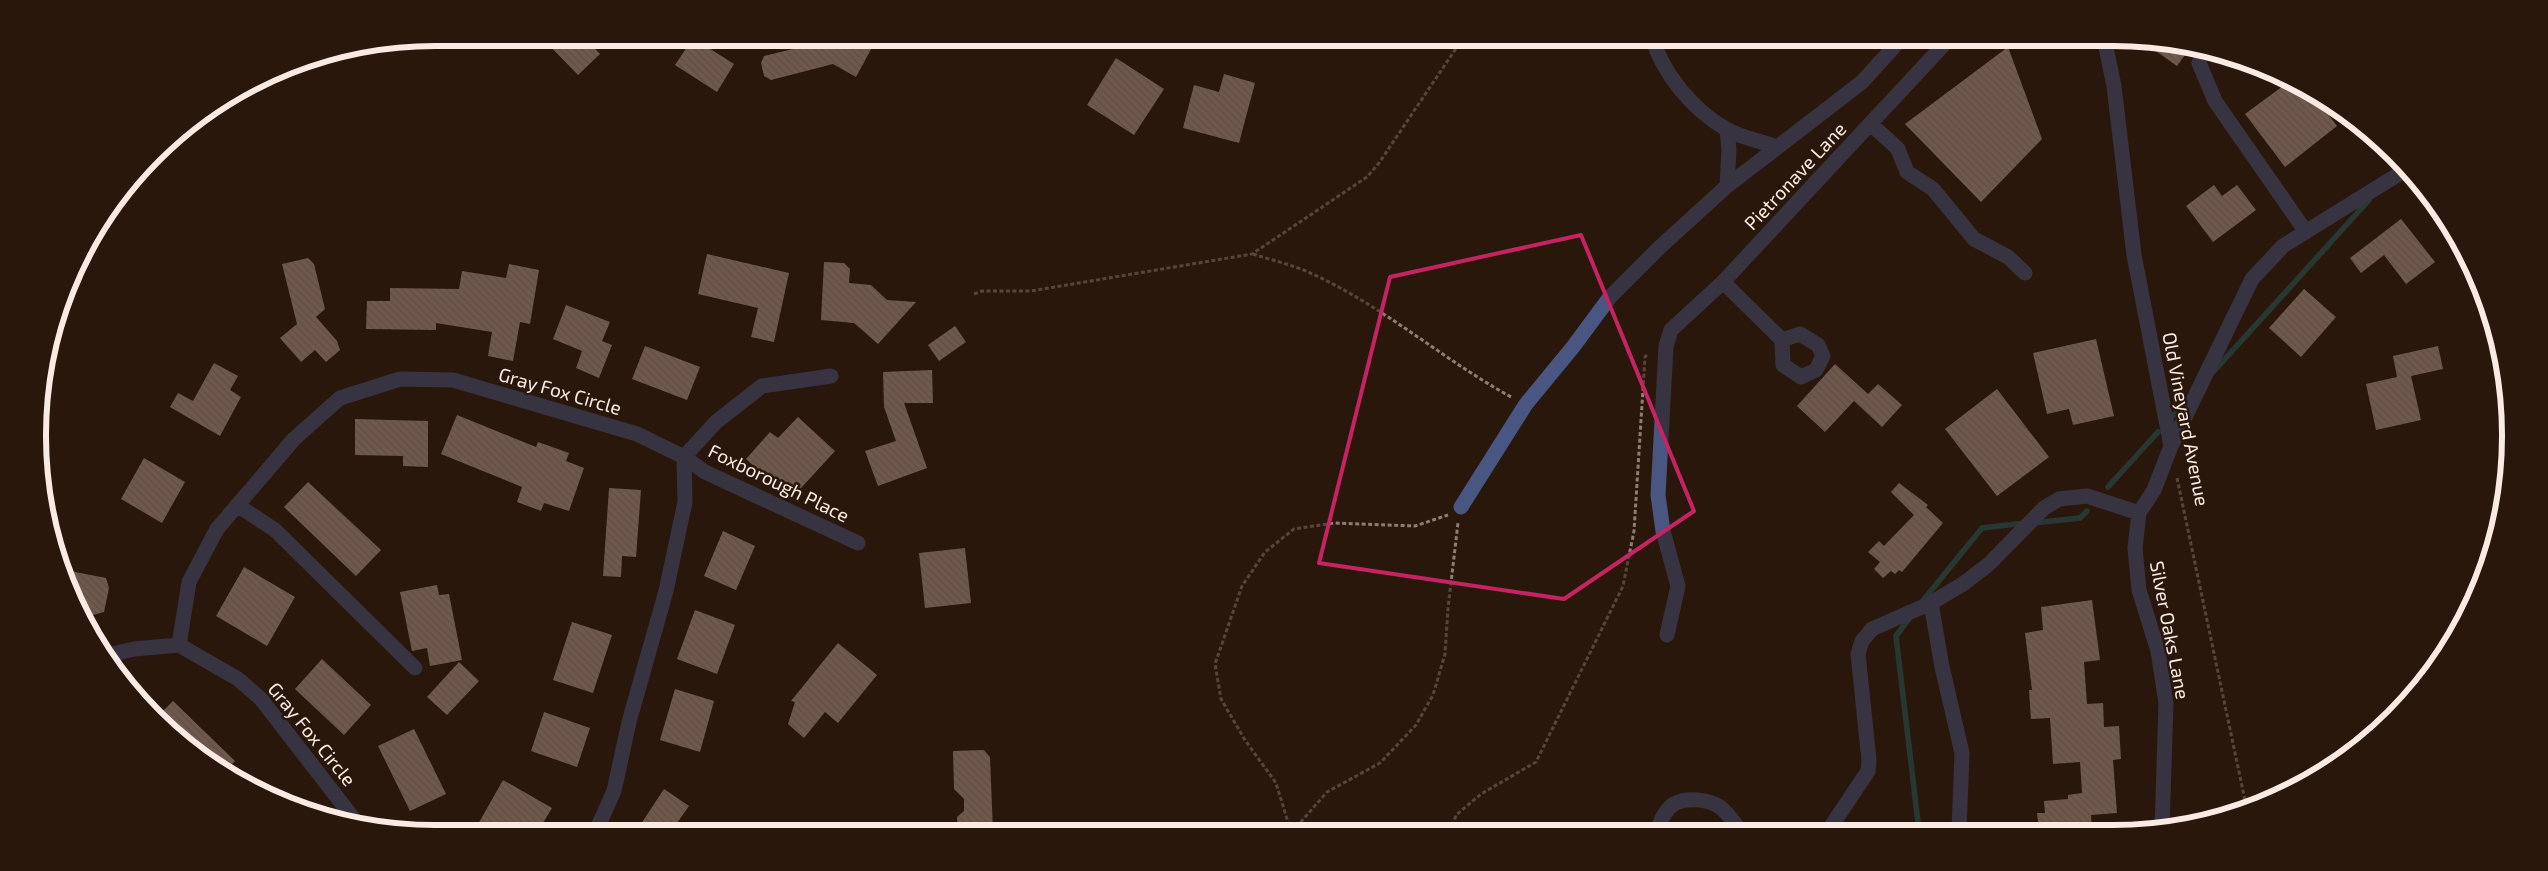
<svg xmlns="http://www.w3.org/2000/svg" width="2548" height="871" font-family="'Exo 2',sans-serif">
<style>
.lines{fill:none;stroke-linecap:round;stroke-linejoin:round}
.stream{stroke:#256060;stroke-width:5.5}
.building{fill:url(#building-back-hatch)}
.path{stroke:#8e7d74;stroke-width:3;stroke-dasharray:4 2.5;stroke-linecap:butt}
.minor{stroke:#495681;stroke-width:15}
.marked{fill:none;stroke:#c52362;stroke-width:4;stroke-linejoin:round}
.labels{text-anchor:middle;stroke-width:5;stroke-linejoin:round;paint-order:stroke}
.street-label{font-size:19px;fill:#f9ebe4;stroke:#2a170c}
.rim{fill:none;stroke:#f9ebe4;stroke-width:6}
</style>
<defs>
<pattern id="building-back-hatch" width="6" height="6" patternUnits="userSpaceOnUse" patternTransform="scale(1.25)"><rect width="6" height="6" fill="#c4a89c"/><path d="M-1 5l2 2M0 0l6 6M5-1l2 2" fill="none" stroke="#a69086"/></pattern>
</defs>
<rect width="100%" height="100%" fill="#2a170c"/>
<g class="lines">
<path class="stream" d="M2214,371L2369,200
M2174,415L2188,400
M2108,487L2158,432
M2034,523L2080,518L2087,511
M1921,603L1982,528L2025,523
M1911,616L1896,636L1919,831"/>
</g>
<path class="building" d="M542,38H585L600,54L578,75Z
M693,38L734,64L717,92L675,65Z
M794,38H867L875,42L856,77L833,64L771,80L764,76L761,63L764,56L797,48Z
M2143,42L2180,46L2190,48L2177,66Z
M2008,47L2042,139L1981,202L1905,124Z
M1116,58L1164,89L1134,135L1087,105Z
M1224,74L1255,83L1239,143L1183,128L1194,85L1219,92Z
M2291,80L2312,93L2337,126L2285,167L2245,114Z
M2214,185L2222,196L2237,185L2256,210L2213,242L2186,206Z
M2401,219L2435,262L2406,284L2384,255L2361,273L2350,258Z
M707,254L789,273L774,342L751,337L758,308L698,294Z
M308,258L314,264L325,309L316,317L337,341L340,350L326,362L315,350L301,362L280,338L297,324L282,264Z
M824,262L844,263L850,269L849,283L871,285L887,300L916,302L878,344L854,323L821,320Z
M509,264L539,270L530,324L520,322L513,361L488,356L492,332L436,323V330L366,329L367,301H390V288L459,289L462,271L506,278Z
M2304,289L2336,317L2301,357L2269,328Z
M566,305L610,322L602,341L612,345L599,378L576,368L582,351L553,339Z
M955,326L966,342L939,361L928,345Z
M2096,339L2114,416L2073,425L2069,409L2047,414L2033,353Z
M645,346L700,367L687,400L632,379Z
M2438,346L2443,369L2411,376L2421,420L2376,430L2366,384L2397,377L2393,356Z
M214,363L238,376L230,390L241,397L220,436L170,407L178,393L193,401Z
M1835,364L1868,394L1878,384L1902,405L1882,427L1854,401L1825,432L1797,406Z
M932,370L933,403H904L927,468L878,486L865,451L896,441L884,407L883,372Z
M1997,389L2049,457L1997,496L1945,429Z
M457,415L536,447L538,442L569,453L566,461L584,468L569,511L544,503L541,511L517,502L522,487L441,454Z
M798,417L835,451L791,499L746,459L770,432L778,438Z
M355,419L428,421V467L403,466V456L355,455Z
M144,458L185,482L162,523L121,499Z
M308,482L381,550L356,576L284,507Z
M1899,483L1928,505L1926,507L1943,523L1902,572L1899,570L1895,574L1891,571L1883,578L1874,569L1880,562L1868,552L1879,541L1884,546L1914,515L1891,492Z
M609,488L641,490L636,557L622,556L621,577L603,576Z
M723,531L755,546L736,590L704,576Z
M965,548L971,603L925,608L919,553Z
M244,567L295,597L267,646L216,616Z
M65,570L106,578L109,588L104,612L86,617Z
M437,585L439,595L449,594L462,660L430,666L427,648L412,651L400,592Z
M2092,600L2100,660L2084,662L2087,704L2103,703L2104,727L2119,726L2121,759L2113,760L2117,813L2091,815L2092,830H2039L2037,813H2045L2044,801L2068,799V795L2082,793L2080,762L2053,764L2050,718L2031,719L2029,690H2032L2025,633L2043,630L2041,607Z
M695,610L735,625L717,674L677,659Z
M572,622L612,635L593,693L553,680Z
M838,643L877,675L838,723L825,712L804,738L788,724L795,702L791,701Z
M322,659L371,705L344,735L295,689Z
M459,662L479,681L447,715L427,697Z
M675,689L714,701L700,752L660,740Z
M173,701L235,761L225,771L214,766L156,718Z
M544,712L590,728L577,767L531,751Z
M414,729L446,794L410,811L378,746Z
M984,750L990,757L993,832H958L957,817L964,811V799L954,789L953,751Z
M503,780L552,808L537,833H473Z
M664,789L689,806L670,833H635Z"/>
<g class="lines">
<path class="path" d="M1253,254C1271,260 1290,264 1308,272C1381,304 1443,360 1513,398
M974,294L982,291H1031L1252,254L1367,177L1379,163L1463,38
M2177,478L2246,805
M1291,832L1276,783L1245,740L1221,699L1215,664L1242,586L1265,552L1294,529L1334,523L1415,526L1448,515
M1292,832L1327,792L1380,763L1416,725L1433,695L1445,654L1448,608L1458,523
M1451,832L1456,815L1481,794L1536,762L1623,586L1634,531L1645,357L1648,353"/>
<path class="minor" d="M1652,38C1664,75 1692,109 1726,129C1741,138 1761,141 1777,147
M2104,38L2114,86L2134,255L2171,446
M2199,63L2215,101L2306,232
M1871,124L1898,149L1907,172L1933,189L1974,239L2008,257L2025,273
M1727,130L1729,150L1727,186
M1782,340L1800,334L1818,345L1823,356L1816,370L1801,377L1783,365L1782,340L1723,282L1950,38
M831,376L762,386L716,422L684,457L705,472L858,543
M237,505L275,530L415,668
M1461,507L1526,404L1573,347L1610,297L1660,247L1727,186L1862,82L1902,38
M1931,603L1942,667L1962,753L1959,831
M1667,635L1678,586L1663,531L1658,495L1666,346L1671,330L1723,282
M179,645L189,582L217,529L294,439L340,398L400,379L453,380L637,434L684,457L685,502L666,591L629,722L614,791L595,833
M104,656L134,649L179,645L238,679L261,699L357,823
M2162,830L2166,703L2158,651L2139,590L2135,548L2139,513L2154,490L2171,446L2252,279L2283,246L2407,169
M1657,831C1660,822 1665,809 1674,804C1686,797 1708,799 1720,807C1728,813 1734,823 1741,831
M1828,831L1868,771L1869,760L1858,654L1862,641L1872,629L1931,603L1963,584L1989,564L2044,508L2059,499L2087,496L2139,513"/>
</g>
<path d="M0 0H2548V871H0ZM1581,235L1694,511L1564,599L1319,563L1390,277Z" fill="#2a170c" fill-opacity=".55" fill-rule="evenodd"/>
<path class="marked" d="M1581,235L1694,511L1564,599L1319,563L1390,277Z"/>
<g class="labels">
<g class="street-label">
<text transform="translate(1795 176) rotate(-47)" y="7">Pietronave Lane</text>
<text transform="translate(560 391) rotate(16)" y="7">Gray Fox Circle</text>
<text transform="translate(2186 419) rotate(79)" y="7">Old Vineyard Avenue</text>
<text transform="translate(779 483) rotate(26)" y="7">Foxborough Place</text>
<text transform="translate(2170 630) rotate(79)" y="7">Silver Oaks Lane</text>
<text transform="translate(312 734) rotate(51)" y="7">Gray Fox Circle</text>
</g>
</g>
<path d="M0 0H2548V871H0ZM435 46H2113A389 389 0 0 1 2502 435V436A389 389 0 0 1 2113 825H435A389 389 0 0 1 46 436V435A389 389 0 0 1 435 46Z" fill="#2a170c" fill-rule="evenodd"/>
<path class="rim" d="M435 46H2113A389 389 0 0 1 2502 435V436A389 389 0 0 1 2113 825H435A389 389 0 0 1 46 436V435A389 389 0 0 1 435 46Z"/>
</svg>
